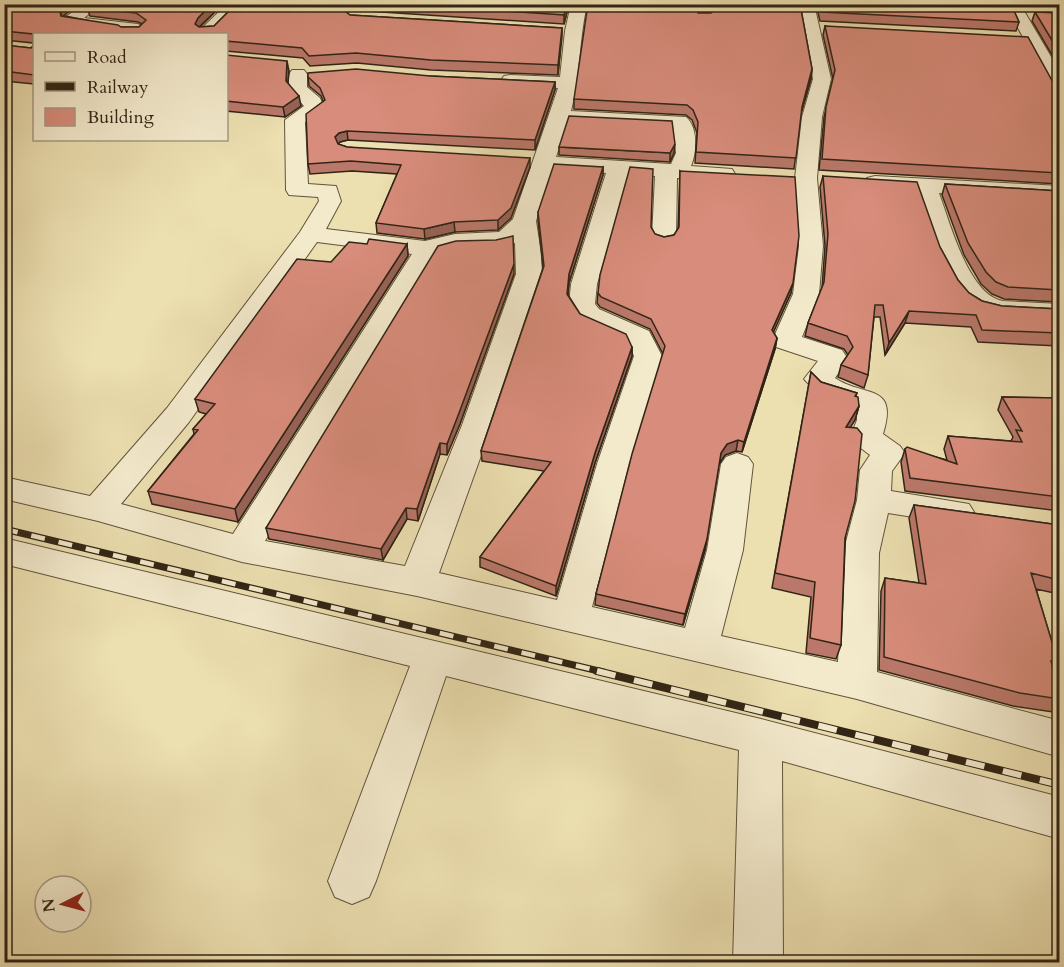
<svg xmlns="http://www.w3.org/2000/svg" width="1064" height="967" font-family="Cardo,serif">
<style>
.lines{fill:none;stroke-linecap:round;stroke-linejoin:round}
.minor-casing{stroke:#60533c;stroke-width:2}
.minor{fill:#f3eacc;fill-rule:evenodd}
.rail-far1-casing{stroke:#312415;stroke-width:7}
.rail-casing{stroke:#312415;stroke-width:8}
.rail-far1{stroke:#f3eacc;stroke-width:4.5;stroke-dasharray:14;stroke-linecap:butt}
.rail{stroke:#f3eacc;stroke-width:6;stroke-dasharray:19;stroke-linecap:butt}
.wall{fill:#ba786a;stroke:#312415;stroke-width:1.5}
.shaded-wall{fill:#976256;stroke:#312415;stroke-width:1.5}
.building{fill:#d88c7b;stroke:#312415;stroke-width:1.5}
</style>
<rect width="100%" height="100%" fill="#ecdfb0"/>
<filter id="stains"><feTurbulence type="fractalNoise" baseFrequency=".00333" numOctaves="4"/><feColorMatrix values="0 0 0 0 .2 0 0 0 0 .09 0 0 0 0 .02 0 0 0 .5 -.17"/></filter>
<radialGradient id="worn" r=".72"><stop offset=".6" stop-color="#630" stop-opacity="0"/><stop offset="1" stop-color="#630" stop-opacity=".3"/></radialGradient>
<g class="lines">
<defs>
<path id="minor" d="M83,4H102L84,18L138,24L146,29L141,34H123L124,32L66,24L63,19Z
M227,4H244L214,34H201L199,32L201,29Z
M571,4H587C579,40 580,76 571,111L686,117C698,127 697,152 691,166L732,169L735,174L732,179L724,180L677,178L676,237L672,242L664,244L656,242L652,237L655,176L628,175L597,284L595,304L599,309L649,331L662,356L629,464L592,607L685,628L707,550L721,464L726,457L737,453L748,457L753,464L743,550L721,636L838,662L843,553L857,500L860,470L870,455L858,446L851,435L857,420L856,406L818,394L804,379L818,361L776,347L772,341L793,294L799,246L795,178L802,117L813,79L798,4H814L831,79L822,117L817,178L823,246L819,294L802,337L842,350L848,359L835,378C864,398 899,382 883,434L900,446L905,453L892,471L891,491L969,504L974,512L969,520L957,524L888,513L879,553L877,672L1060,721V757L857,699L417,596L242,562L98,521L4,499V477L90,496L167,408L300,232L319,201L318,197L289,195L286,190L285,120L304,106L289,89V74L292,70H304L307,74V87L320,98L324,108L305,122L308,184L336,186L341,201L326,229L425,241L455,234L499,232L513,219L558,88L510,85L504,84L501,80L504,76L510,75L560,77L565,31ZM567,122L673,127L676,153L671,164L556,157ZM552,170L606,173L571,284L569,304L581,321L627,342L634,356L597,464L557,600L439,573L492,425L542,274L541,253L536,221ZM317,242L412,254L233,534L121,504L189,422ZM515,243L516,274L462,425L405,566L265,541L437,254C462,242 491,253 515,243Z
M695,4H711L712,17L710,20H698Z
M1005,4H1020L1060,72V94L1053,93L1051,89Z
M875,176L1060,186V200L939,193C950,222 968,295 1003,301L1060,304V320C1033,318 1001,322 976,311C946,297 926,222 916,192L867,188L864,183L867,178Z
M4,538L761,719L1060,797V839L782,761L783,962H733L739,750L446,676L376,881L369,897L352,904L335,897L328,881L410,666L4,564Z"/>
</defs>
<use href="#minor" class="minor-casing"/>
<use href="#minor" class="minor"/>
<defs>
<path id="rail-far1" d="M4,529L603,672"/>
<path id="rail" d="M597,671L1060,785"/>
</defs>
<use href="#rail-far1" class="rail-far1-casing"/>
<use href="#rail" class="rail-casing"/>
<use href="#rail-far1" class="rail-far1"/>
<use href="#rail" class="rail"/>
</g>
<path class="wall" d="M4,4L121,27H139L142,24L138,22L90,16L87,8L223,4L200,27L214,26L236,4H569L564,24L351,10L347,13L350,15L562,28L558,75L431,70L357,63L310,66L303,58L226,51V34H34V84L4,81V45L31,48L33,46V43L4,40Z
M713,4H800L812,69L811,79L801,113L794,169L695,163L697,133L692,120L686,115L574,109V99L698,13H711L713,11Z
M816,4H1011L1019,22L1016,31L820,21Z
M1022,4H1059V8L1023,6Z
M1035,12L1059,13V67L1032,21Z
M825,26L1059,85V184L819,170L824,117L833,79L823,35Z
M226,55L289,71L288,83L301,106L285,117L226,111Z
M430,76L555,82V90L535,150L348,140L340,142L338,144L347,147L530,167L511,218L498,230L455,232L425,239L377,233L376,223L397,174L352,171L310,174L308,164L323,101L321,96L309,86L308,77Z
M559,147L674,153L670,162L559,155Z
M603,167V175L569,283L568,295L580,314L632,347V356L595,463L556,596L480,567V557L544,471L482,461L481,451L543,268L538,221V212Z
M680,171L791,293L773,332L777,338L775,349L742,452L736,451L725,455L719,464L705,550L683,625L595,605L596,594L663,354L650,329L600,307L597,303L598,293L651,227L655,234L664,237L674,235L678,229Z
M823,176L940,247L958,280L969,293L982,301L1002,306L1059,309V346L978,342L971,327L905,323L885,355L880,317H874L868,375L864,388L838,377L841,365L848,355L844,349L805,336L808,323L822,288L825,246L820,187Z
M945,184L1059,191V302L1004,299L992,294L981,284L964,255L942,195Z
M367,244H407L408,256L238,522L152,504L148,491L194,434L193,429L206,414L199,412L195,399L331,262Z
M514,274L460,424L447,455L440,454L418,521L407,519L383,560L269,539L266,528Z
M811,372L821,382L857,393L856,396L859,406L855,420L850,427L841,645L836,659L806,653L811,597L772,588Z
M1002,397L1059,398V511L905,491L901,462L905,449L947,460L944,449L948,436L1011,441L1013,437L998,410Z
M914,505L1059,525V594L1036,589L1058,662L1053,670L1059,695V701L1053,712L1013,706L879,670L881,591L885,578L919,583L909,518Z"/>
<path class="shaded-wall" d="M64,4H79L62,17L59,8Z
M212,4H223L199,27L195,24L198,18Z
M345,4H351V10L341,16L340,7Z
M567,4H569L564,24V15Z
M562,28V37L558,75V65Z
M287,61L289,71L287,90L286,81Z
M812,69L811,79L800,117L802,107Z
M555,82V90L535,150V140Z
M299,96L301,106L285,117L283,107Z
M347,131L348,140L340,142L336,147L335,137L339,133Z
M675,144L674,153L670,162V153Z
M530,158V167L511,218L498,230V220Z
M603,167V175L569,283L567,304L569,274Z
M454,222L455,232L425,239L424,229Z
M407,244L408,256L238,522L235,509Z
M514,264V274L460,424L447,455V444Z
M793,283L791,293L770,340L772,330Z
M909,311L905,323L885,355L889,343Z
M777,338L775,349L742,452L744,442Z
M632,347V356L595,463L556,596V586L595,453Z
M859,406L855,420L842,441L846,427Z
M738,440L736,451L725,455L719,464L721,453L727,444Z
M440,443V454L418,521L417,509Z
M406,508L407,519L383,560L381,549Z
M707,539L705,550L683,625L685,614Z"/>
<path class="building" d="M4,4H64L59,8L61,16L118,25L121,27H139L146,20L136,13L87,8L91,4H212L198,18L195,24L199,27L214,26L236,4H345L340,7L350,15L562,28L558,65L431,60L356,53L309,56L302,48L226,41V34H34V75L4,71V45L31,48L33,46V34L4,31Z
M405,4H567L564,15Z
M588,4H696L698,13H711L715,9L714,4H800L812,69L802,107L796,158L696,152L698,122L693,110L687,105L574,99Z
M820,4H1011L1019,22L821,12Z
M1035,12L1059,13V52Z
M825,26L1028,37L1054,84L1059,85V173L822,159L826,107L835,70Z
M226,55L287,61L286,81L299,96L283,107L226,101Z
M356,69L430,76L555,82L535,140L347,131L339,133L335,137L338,144L347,147L530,158L511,208L498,220L454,222L424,229L376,223L401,165L351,161L308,164L306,114L325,100L320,88L308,77V73Z
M569,116L672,121L675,144L670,153L559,147Z
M554,164L603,167L569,274L567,294L580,314L626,334L632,347L595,453L556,586L480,557L551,462L481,451L544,266L538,212Z
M630,167L653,169L651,227L655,234L664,237L674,235L679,227L680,171L795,177L799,236L793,283L772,330L777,338L744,442L738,440L727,444L721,453L707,539L685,614L596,594L632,454L665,346L651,319L601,297L598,293L600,275Z
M823,176L917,182L940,247L958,280L969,293L982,301L1002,306L1059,309V333L982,330L976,315L909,311L889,343L883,305H875L868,375L841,365L853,347L847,336L808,323L824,282L828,234Z
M945,184L1059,191V290L1008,287L996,282L986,272L968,243Z
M513,236L514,264L459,413L447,444L440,443L417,509L406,508L381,549L266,528L438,246L456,241L496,240Z
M369,239L407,244L235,509L148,491L198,430L193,429L215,404L195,399L297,259L331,262L349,242L367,244Z
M811,372L821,382L857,393L855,396L858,397L859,406L846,427L857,428L862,434L855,501L845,538L841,645L810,638L815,582L775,573Z
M1002,397L1059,398V497L910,478L905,449L907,447L957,464L948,436L1022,442L1016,430L1022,431Z
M914,505L1059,525V580L1031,573L1058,662L1051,661L1059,695V699L1020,693L884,657L885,578L926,584Z"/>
<rect width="1064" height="967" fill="none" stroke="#ecdfb0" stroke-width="24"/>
<rect x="6" y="6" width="1052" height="955" fill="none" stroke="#312415" stroke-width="3"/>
<rect x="12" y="12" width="1040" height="943" fill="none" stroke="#312415" stroke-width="1.5"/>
<rect x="33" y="33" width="195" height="108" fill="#f3eacc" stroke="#a59b83" stroke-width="1.5"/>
<rect x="45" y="52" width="30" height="9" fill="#f3eacc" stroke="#a59b83" stroke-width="1.5"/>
<text x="87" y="63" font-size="18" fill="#312415">Road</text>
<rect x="45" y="82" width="30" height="9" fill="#312415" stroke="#a59b83" stroke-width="1.5"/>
<text x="87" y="93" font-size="18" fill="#312415">Railway</text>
<rect x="45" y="108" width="30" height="18" fill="#d88c7b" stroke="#a59b83" stroke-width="1.5"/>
<text x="87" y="123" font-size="18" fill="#312415">Building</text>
<g transform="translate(63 904) rotate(264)"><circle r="28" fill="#f3eacc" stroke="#a59b83" stroke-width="1.5"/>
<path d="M0-4.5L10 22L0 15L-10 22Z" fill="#8f2418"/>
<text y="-9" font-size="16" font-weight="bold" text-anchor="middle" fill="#312415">N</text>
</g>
<rect width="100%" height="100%" filter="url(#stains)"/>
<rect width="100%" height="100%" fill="url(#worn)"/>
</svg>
